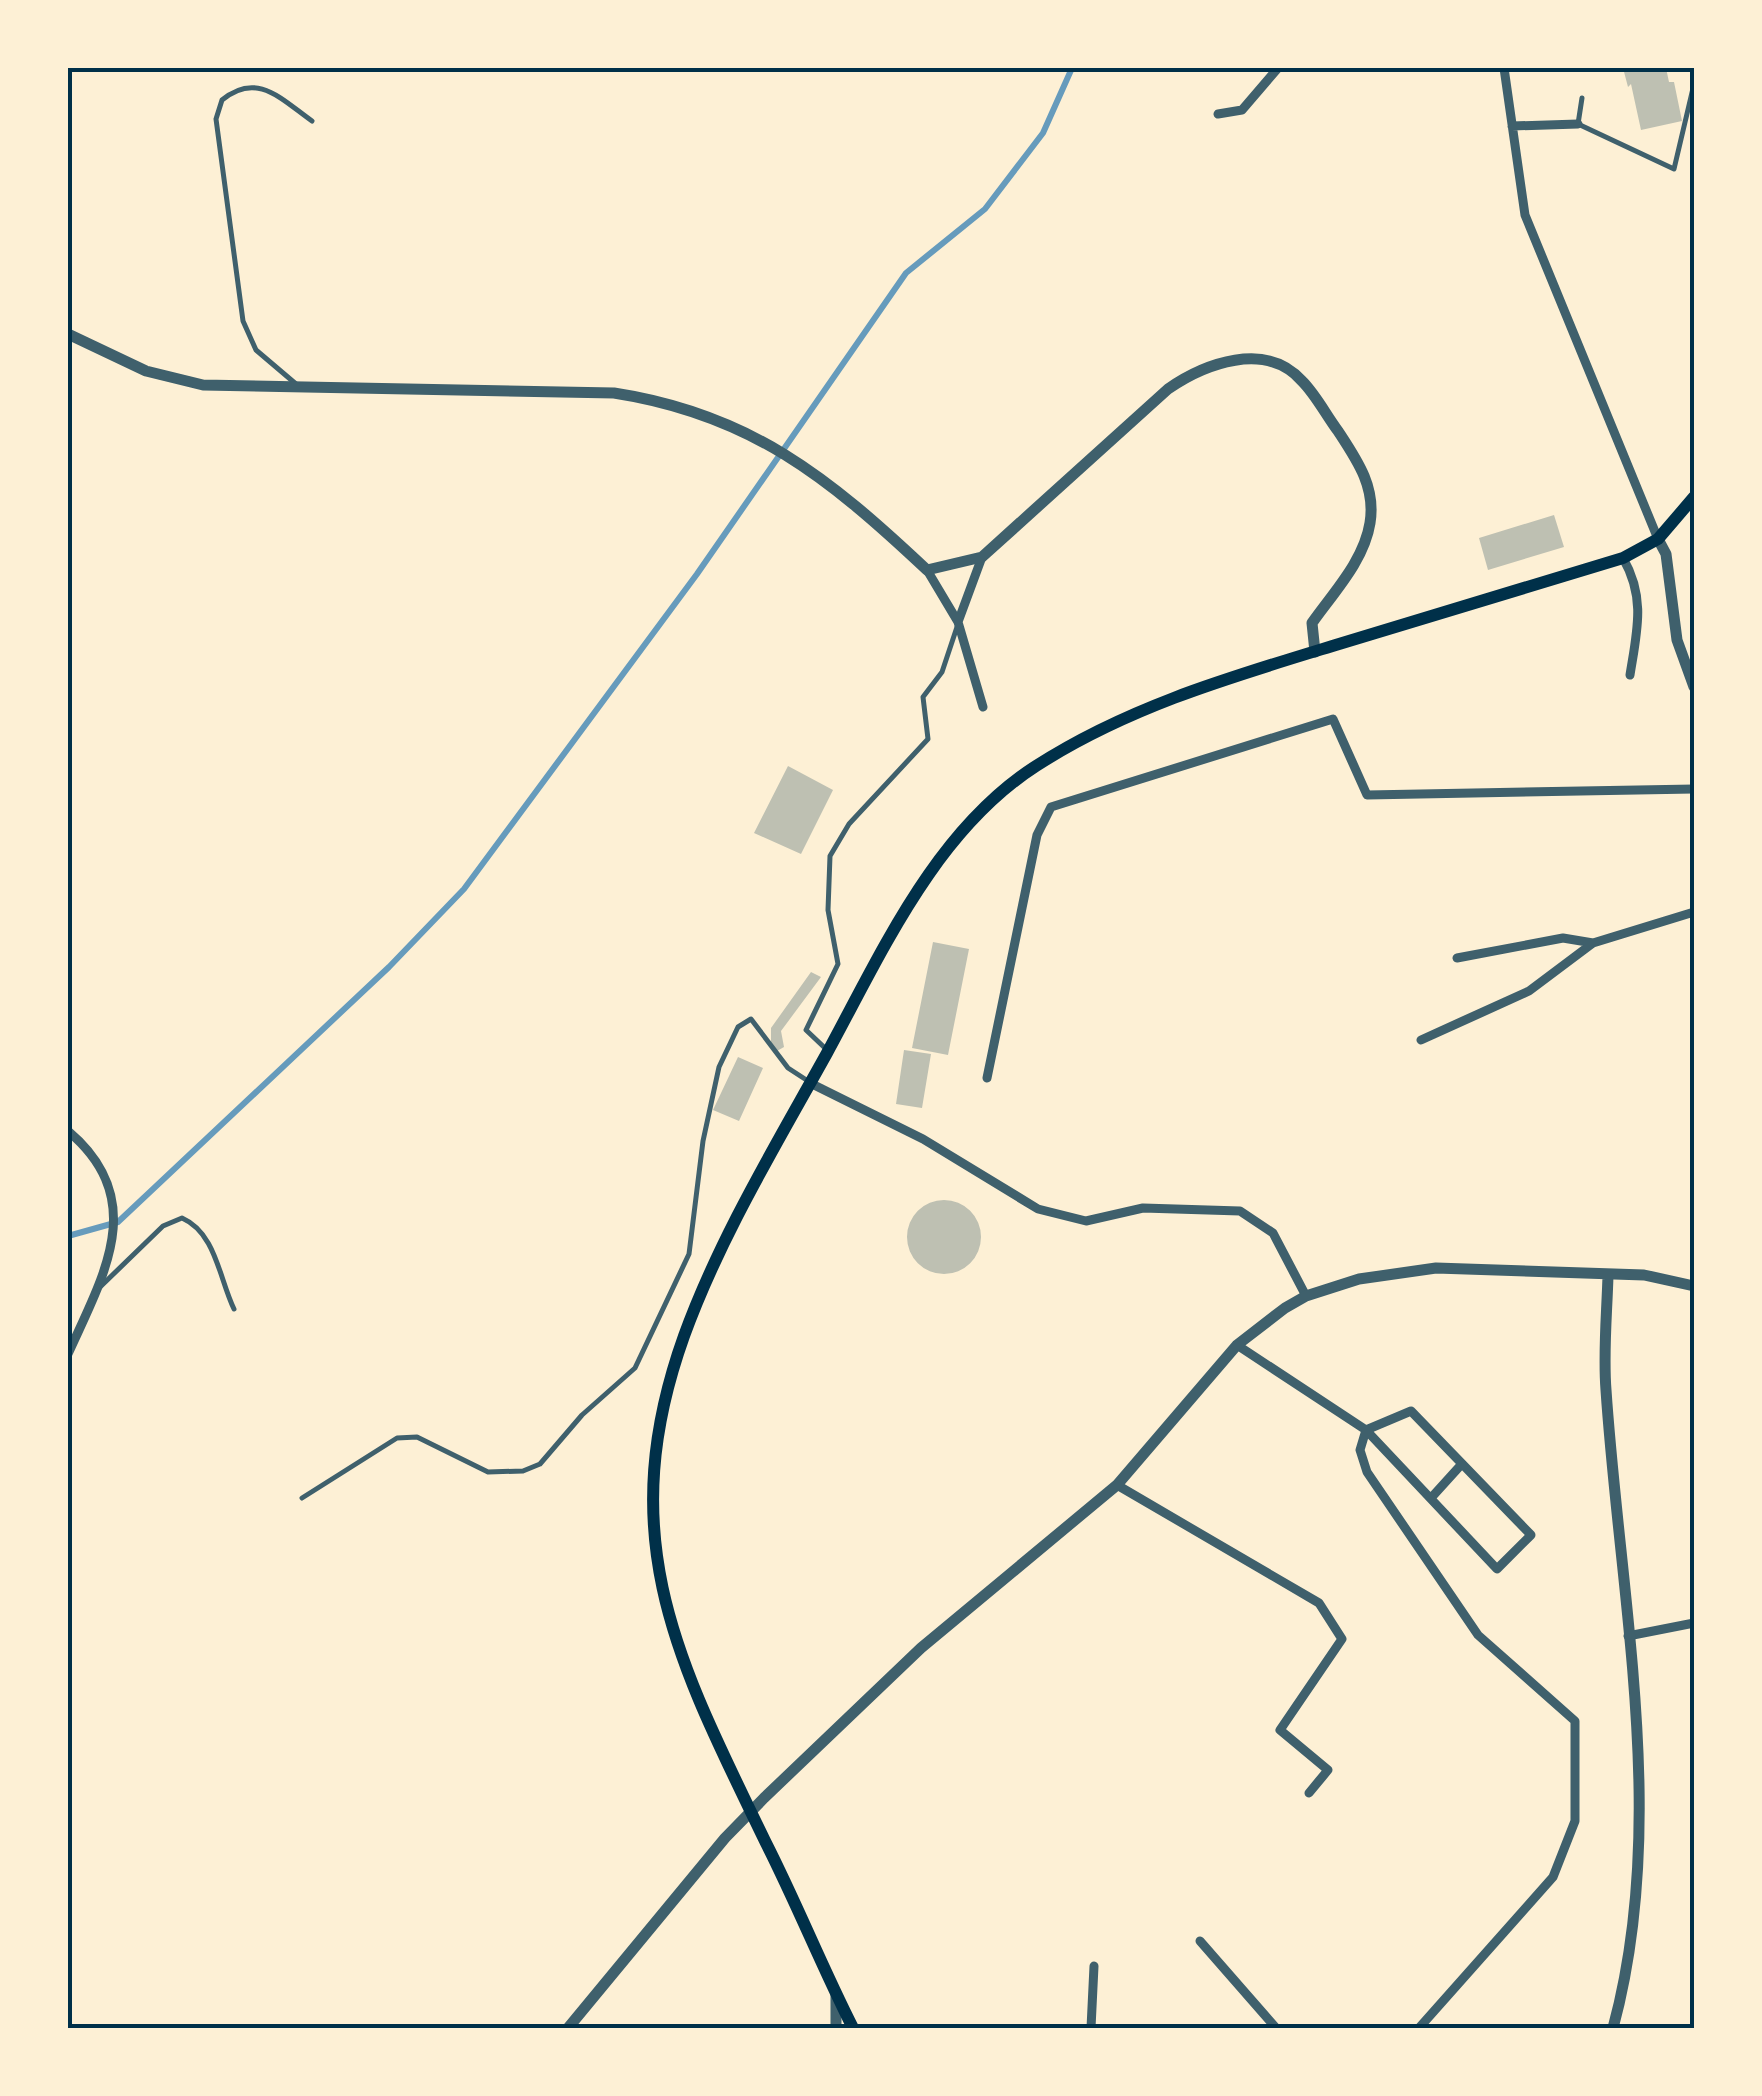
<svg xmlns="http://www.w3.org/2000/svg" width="1762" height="2096" font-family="Manrope,sans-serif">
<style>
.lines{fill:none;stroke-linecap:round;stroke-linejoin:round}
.stream{stroke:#669bbc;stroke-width:6}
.building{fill:#bec0b2}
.service{stroke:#3f606c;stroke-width:5}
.minor{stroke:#3f606c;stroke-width:9}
.tertiary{stroke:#3f606c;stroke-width:11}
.secondary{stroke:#003049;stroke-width:12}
.neatline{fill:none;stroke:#003049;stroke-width:4}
</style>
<rect width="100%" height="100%" fill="#fdf0d5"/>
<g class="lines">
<path class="stream" d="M68,1236L118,1222L389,967L464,889L697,574L906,273L985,209L1043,133L1072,68"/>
</g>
<path class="building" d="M1623,68H1666L1669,82H1674L1682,121L1641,130L1631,84L1628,87Z
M1554,515L1564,547L1488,570L1479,538Z
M788,766L833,790L801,854L754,833Z
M933,942L969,949L948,1055L912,1048Z
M811,972L821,977L781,1031L784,1047L777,1051L771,1042V1028Z
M904,1050L931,1054L922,1108L896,1104Z
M738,1057L763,1068L739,1121L713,1110Z
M907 1237a37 37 0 1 1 74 0a37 37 0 1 1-74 0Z"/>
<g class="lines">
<path class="service" d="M1582,98L1578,124L1674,169L1694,84
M296,384L256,350L243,321L216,119L222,100C257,71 281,99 312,121
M826,1049L806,1030L838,964L828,910L830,856L849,824L928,739L923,697L942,672L957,627
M98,1289L163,1226L182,1218C216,1233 219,1278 234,1309
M302,1498L397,1438L417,1437L488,1472L523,1471L540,1464L582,1415L635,1368L689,1254L703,1141L719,1067L738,1027L751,1019L788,1068L808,1081"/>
<path class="minor" d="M1504,68L1525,215L1658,539
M1218,114L1242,110L1278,68
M1512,126L1578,124
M1623,558C1646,598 1637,631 1630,675
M927,570L958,622L983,707
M958,622L982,557
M1457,958L1563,938L1593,943
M1421,1040L1529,991L1593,943L1694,912
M987,1078L1037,835L1051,807L1333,719L1367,795L1694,789
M810,1083L923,1139L1038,1209L1086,1221L1143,1208L1240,1211L1273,1233L1306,1296
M68,1131C150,1200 103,1276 68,1354
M1237,1345L1366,1430L1497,1569L1531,1535L1411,1411L1366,1430L1360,1450L1367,1472L1478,1635L1575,1721V1821L1553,1877L1419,2028
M1117,1485L1319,1603L1342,1639L1280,1730L1328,1770L1309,1793
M1431,1498L1460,1466
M1628,1636L1694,1623
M1200,1941L1276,2028
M1091,2028L1094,1966"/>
<path class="tertiary" d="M68,334L146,371L203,385L614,393C751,414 829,478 927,570L982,557L1168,389C1204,364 1266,340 1302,381C1316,395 1326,415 1338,431C1357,460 1376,487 1370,523C1364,561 1333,593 1312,623L1315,652
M1658,539L1666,554L1677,640L1694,687
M1608,1275C1607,1313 1603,1352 1606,1390C1620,1600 1669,1822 1613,2028
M568,2028L725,1838L764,1798L921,1648L1117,1485L1237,1345L1285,1308L1306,1296L1359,1279L1436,1268L1644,1275L1694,1286
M836,2028V1995"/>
<path class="secondary" d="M853,2028C822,1967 797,1904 766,1843C679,1663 611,1540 684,1336C720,1237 776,1145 827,1053C882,952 935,831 1036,766C1129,706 1234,676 1339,644C1433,616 1528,587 1623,558L1658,539L1694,497"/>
</g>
<rect width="1762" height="2096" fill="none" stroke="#fdf0d5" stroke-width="140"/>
<rect x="70" y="70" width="1622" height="1956" class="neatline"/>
</svg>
